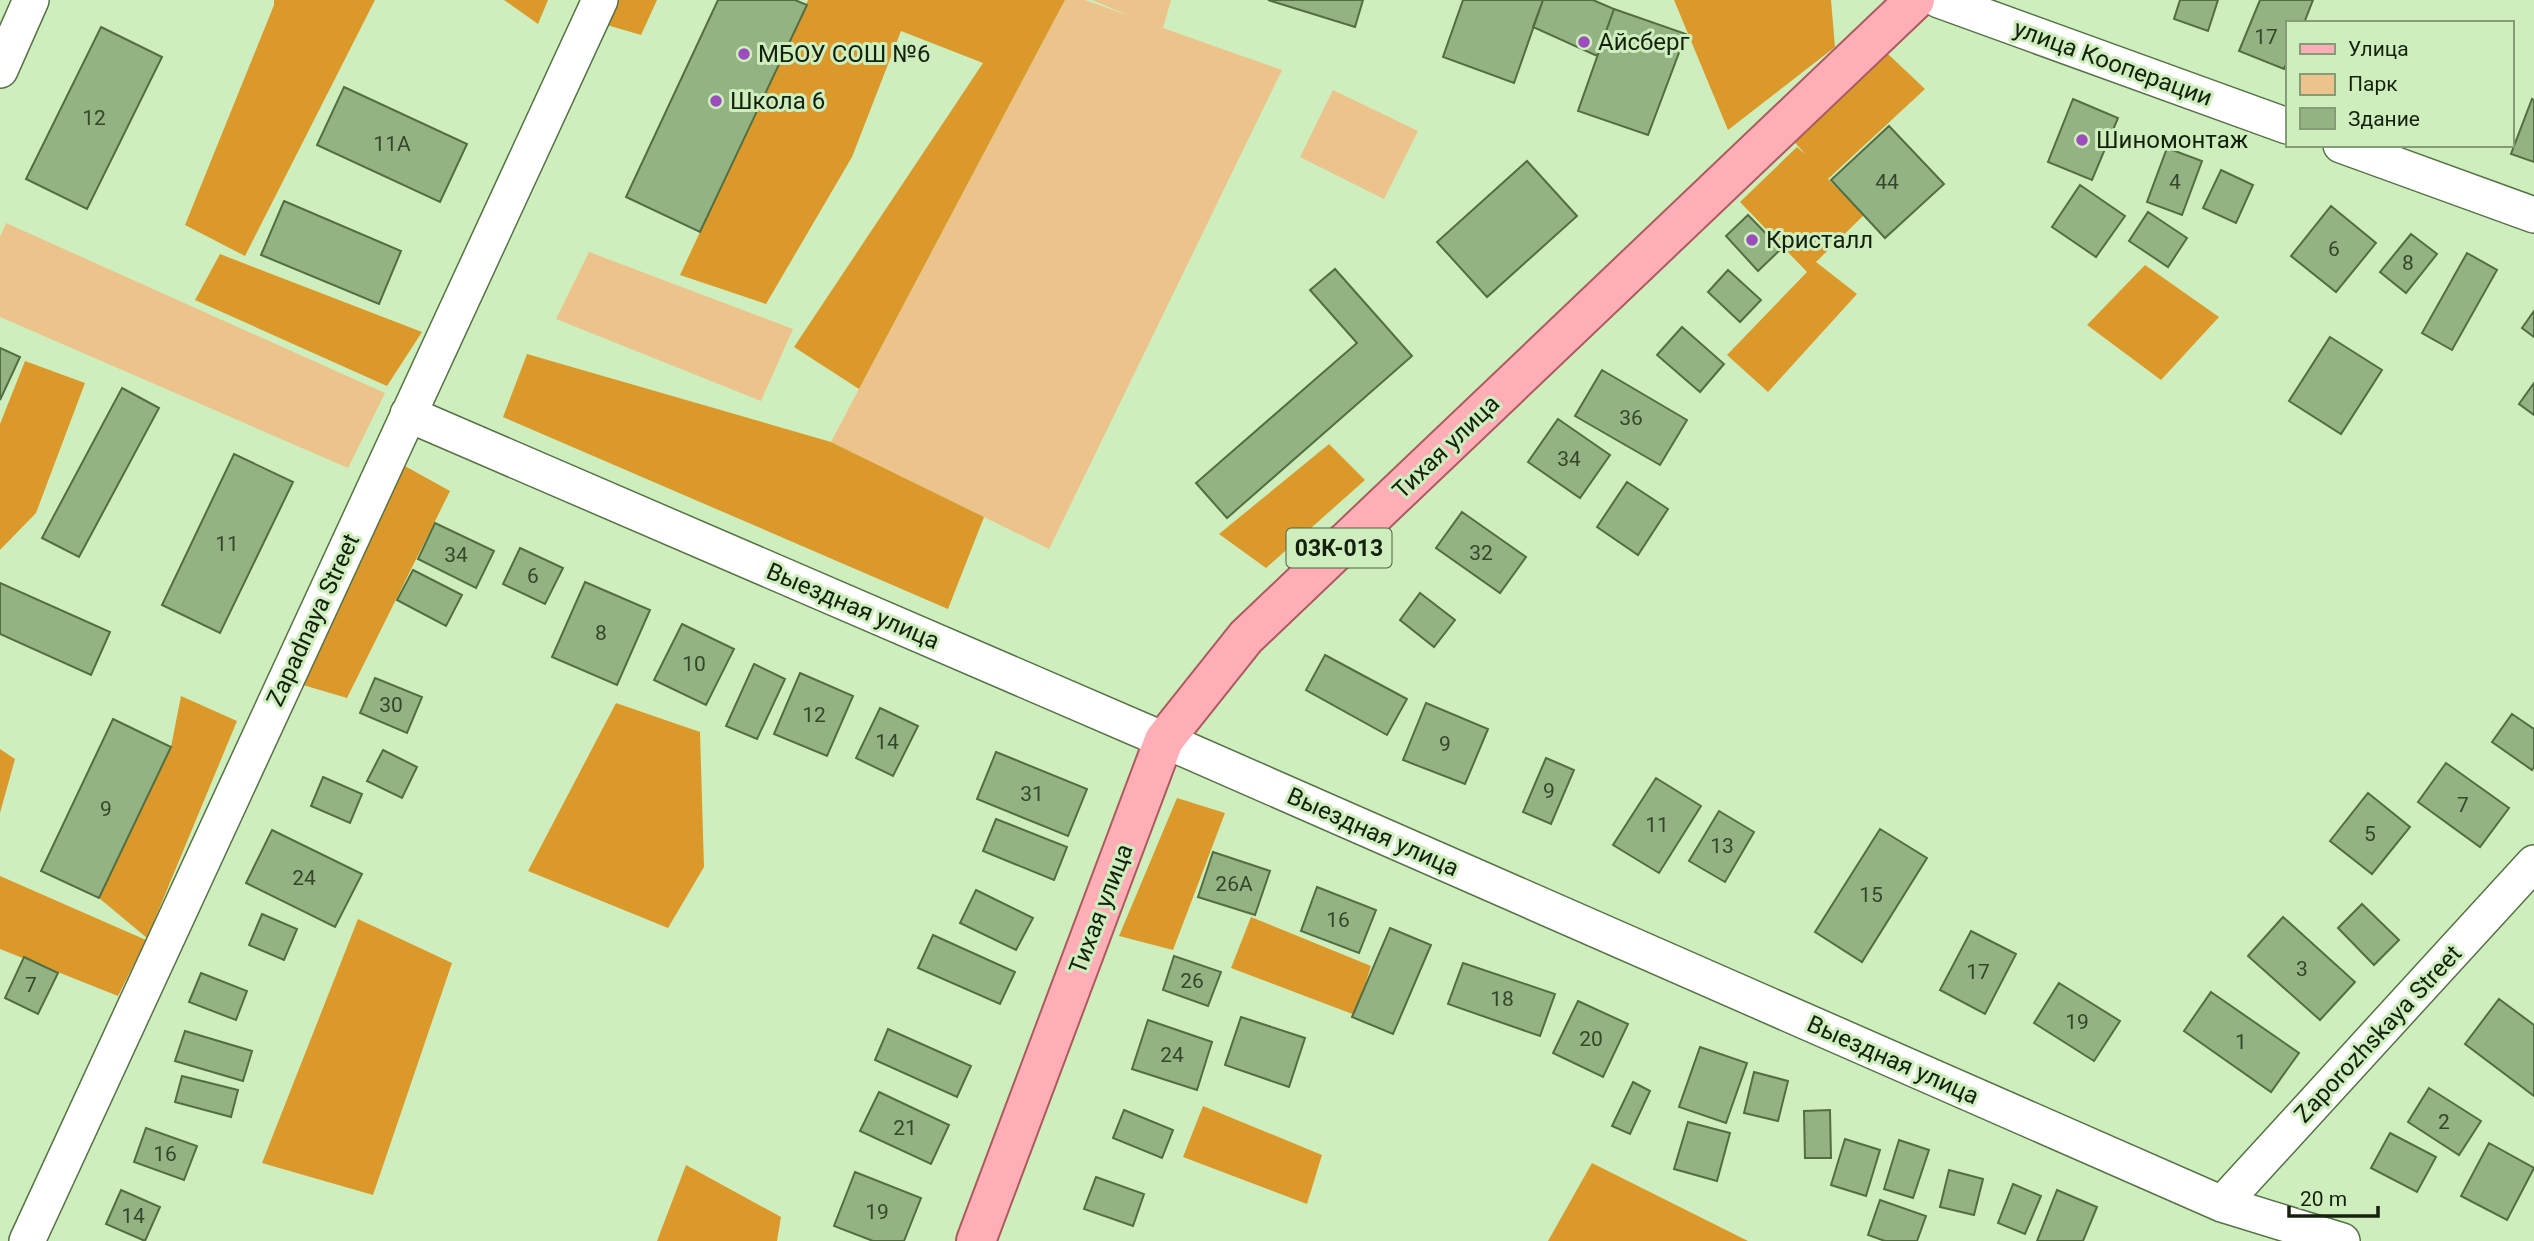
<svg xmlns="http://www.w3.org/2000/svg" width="2534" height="1241" font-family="Roboto,sans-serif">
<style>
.green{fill:#ecc38b}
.forest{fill:#db992b}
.building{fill:#94b383;stroke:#526e42;stroke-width:2}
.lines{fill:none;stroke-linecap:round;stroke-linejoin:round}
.minor-casing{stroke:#567246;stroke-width:38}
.primary-casing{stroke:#ad5a5d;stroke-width:42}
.minor{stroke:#fff;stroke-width:35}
.primary{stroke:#ffaeb8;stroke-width:38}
.poi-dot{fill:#9c4dbd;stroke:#ceefbd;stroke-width:2.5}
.labels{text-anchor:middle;stroke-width:6;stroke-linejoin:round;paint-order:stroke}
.number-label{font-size:21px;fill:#35462b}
.shield{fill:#ceefbd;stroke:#4c5f42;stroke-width:2}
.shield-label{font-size:23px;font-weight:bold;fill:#15210e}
.poi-label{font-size:24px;fill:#15210e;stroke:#ceefbd;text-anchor:start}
.street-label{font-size:24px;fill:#15210e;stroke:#ceefbd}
</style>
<rect width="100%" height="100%" fill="#ceefbd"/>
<path class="green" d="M1065,0H1085L1130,16L1092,0H1171L1163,28L1282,70L1049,549L831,442Z
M1333,90L1418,131L1384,199L1300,157Z
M6,223L385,393L348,468L0,317V237Z
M589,252L793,329L761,401L556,319Z"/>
<path class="forest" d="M274,0H375L245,256L185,225L274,5Z
M504,0H548L538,24Z
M611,0H657L641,35L600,23Z
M808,0H1065L859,389L794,347L983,63L901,31L852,157L766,304L680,275Z
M1674,0H1831L1835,47L1728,130Z
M1888,54L1925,89L1828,179L1864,215L1816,262L1857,294L1768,392L1727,355L1807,272L1740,202L1797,147L1806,155L1791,138Z
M220,254L422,332L387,386L195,300Z
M2145,265L2219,317L2161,380L2087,325Z
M527,354L831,442L984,517L948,609L503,417Z
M25,361L85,383L36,513L0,550V424Z
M1329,444L1365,480L1266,568L1219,534Z
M394,460L450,491L347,698L293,682Z
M181,696L237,721L147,938L99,898L171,747Z
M616,703L700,732L704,867L668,928L528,871Z
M0,749L15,759L0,813Z
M1177,798L1225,813L1173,950L1119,936Z
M0,876L146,940L118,996L0,949Z
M1251,917L1371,966L1355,1015L1231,968Z
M358,919L452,963L373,1195L262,1163Z
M1203,1106L1322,1155L1307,1204L1183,1157Z
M1592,1163L1748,1241H1548Z
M686,1165L781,1217L777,1241H657Z"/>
<path class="building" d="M718,0H795L807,5L700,232L626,197Z
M1268,0H1363L1355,27Z
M1463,0H1543L1514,83L1443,57Z
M1543,0H1593L1614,9L1597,56L1533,27Z
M2180,0H2218L2208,31L2174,19Z
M2260,0H2313L2304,23H2287V62L2284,69L2239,51Z
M1614,9L1686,34L1648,135L1578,111Z
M101,27L162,57L87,209L26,179Z
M344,87L467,144L440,202L317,145Z
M2073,99L2118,118L2092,180L2048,162Z
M2532,99L2534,100V162L2511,154Z
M1889,126L1944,184L1885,238L1831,180Z
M2167,148L2202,161L2182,215L2147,202Z
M1527,161L1577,216L1487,297L1437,242Z
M2221,170L2253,185L2236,223L2203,208Z
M2080,185L2125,216L2096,257L2052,227Z
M284,201L401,251L379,304L261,255Z
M2331,206L2376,243L2336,292L2291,256Z
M2148,212L2187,238L2168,267L2129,241Z
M1748,215L1781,249L1758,271L1726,236Z
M2411,234L2437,254L2406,293L2380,272Z
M2467,253L2497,270L2452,350L2422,333Z
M1335,269L1412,356L1227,518L1196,483L1357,343L1310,290Z
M1728,270L1761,300L1740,322L1708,292Z
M2534,311V337L2522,328Z
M1682,327L1724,364L1700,392L1657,355Z
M2330,337L2382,370L2341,434L2289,401Z
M0,348L20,357L0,400Z
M1602,370L1687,420L1660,465L1575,416Z
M2534,383V415L2519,404Z
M122,388L159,408L79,557L42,538Z
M1558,419L1610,455L1580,498L1528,462Z
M234,454L293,482L220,633L162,605Z
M1627,482L1668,509L1638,555L1597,527Z
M1462,512L1526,557L1500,593L1436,548Z
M435,523L494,551L476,588L418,559Z
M520,548L563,568L545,604L503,584Z
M413,570L462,595L446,626L397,600Z
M585,582L650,610L617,685L552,657Z
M0,583L110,632L91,675L0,634Z
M1420,593L1455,620L1434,647L1400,620Z
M682,624L734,649L706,705L654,680Z
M1325,655L1407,699L1387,735L1306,690Z
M754,664L785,679L757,739L726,726Z
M800,673L853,696L827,756L774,734Z
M375,678L422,697L407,733L360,713Z
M1426,703L1488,729L1465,784L1403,760Z
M880,708L918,726L893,776L856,758Z
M2512,714L2534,729V767L2532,770L2492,742Z
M113,719L171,747L99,898L41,871Z
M383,750L417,767L402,798L367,781Z
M996,752L1087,789L1068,836L977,799Z
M1546,758L1574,770L1551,824L1523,812Z
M2446,763L2509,808L2480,847L2418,802Z
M323,777L362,794L350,823L311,806Z
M1656,778L1701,806L1659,873L1613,845Z
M2368,793L2410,827L2372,874L2330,841Z
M1719,811L1754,832L1725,882L1689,861Z
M996,819L1067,847L1054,880L983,851Z
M1880,829L1927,858L1862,962L1815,932Z
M272,830L362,874L335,927L246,883Z
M1213,852L1270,871L1255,915L1198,897Z
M1317,887L1376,910L1359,953L1301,931Z
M976,890L1033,918L1016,950L960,923Z
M2362,904L2399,940L2374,965L2338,928Z
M262,914L297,929L284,960L249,945Z
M2283,917L2355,982L2320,1020L2248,956Z
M1390,928L1431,945L1393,1034L1352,1017Z
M1971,931L2016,954L1985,1014L1940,990Z
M933,935L1015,972L1000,1004L918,968Z
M1174,956L1221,972L1208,1006L1163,990Z
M24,957L58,973L38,1014L5,998Z
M1463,963L1555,994L1540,1036L1448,1004Z
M201,973L247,991L236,1020L189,1002Z
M2059,983L2120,1021L2094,1061L2034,1023Z
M2211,992L2299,1053L2271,1092L2184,1031Z
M2499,999L2534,1025V1096L2465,1044Z
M1578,1001L1628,1024L1603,1077L1553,1053Z
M1241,1017L1305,1038L1289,1087L1225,1065Z
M1148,1020L1212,1042L1197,1090L1132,1069Z
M888,1029L971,1066L957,1097L875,1060Z
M185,1031L252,1051L243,1081L175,1061Z
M1700,1047L1747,1063L1726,1123L1679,1107Z
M1754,1072L1788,1081L1778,1121L1744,1113Z
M182,1076L238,1090L231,1117L175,1102Z
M1633,1082L1650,1091L1630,1134L1612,1126Z
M2429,1088L2481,1121L2459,1155L2408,1122Z
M879,1092L949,1125L931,1164L860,1131Z
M1124,1110L1173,1130L1162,1158L1113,1138Z
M1830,1110L1831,1158H1805L1804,1111Z
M1688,1122L1730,1133L1717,1181L1674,1169Z
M146,1128L197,1146L184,1180L134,1162Z
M2390,1133L2436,1157L2417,1192L2371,1168Z
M1845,1139L1880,1150L1866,1196L1831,1185Z
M1899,1140L1929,1150L1913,1198L1884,1189Z
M2489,1143L2534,1168L2507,1220L2461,1196Z
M1949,1170L1983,1179L1974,1215L1940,1207Z
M855,1172L921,1198L904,1241H873L834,1226Z
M1096,1177L1144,1194L1133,1226L1084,1209Z
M2013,1184L2041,1196L2025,1234L1998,1223Z
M121,1190L160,1207L145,1241L106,1224Z
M2057,1190L2097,1207L2083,1241H2037Z
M1880,1200L1926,1216L1917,1241H1885L1868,1235Z"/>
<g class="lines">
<defs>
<path id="minor" d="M1939,0L2287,126
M0,70L31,0
M2341,145L2534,215
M408,414L1164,740L2222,1204L2342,1241
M2222,1204L2534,863
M27,1241L600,0"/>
<path id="primary" d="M976,1241L1164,740L1246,637L1915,0"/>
</defs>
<use href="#minor" class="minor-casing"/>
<use href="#primary" class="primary-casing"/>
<use href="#minor" class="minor"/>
<use href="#primary" class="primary"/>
</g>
<g class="poi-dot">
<circle cx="1584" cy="42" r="7"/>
<circle cx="744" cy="54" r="7"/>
<circle cx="716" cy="101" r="7"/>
<circle cx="2082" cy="140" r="7"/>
<circle cx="1752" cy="240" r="7"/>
</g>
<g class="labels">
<g class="number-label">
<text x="2266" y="44">17</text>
<text x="94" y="125">12</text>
<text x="392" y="151">11А</text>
<text x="1887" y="189">44</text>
<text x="2175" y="189">4</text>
<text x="2334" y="256">6</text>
<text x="2408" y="270">8</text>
<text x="1631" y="425">36</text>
<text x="1569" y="466">34</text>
<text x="227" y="551">11</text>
<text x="1481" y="560">32</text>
<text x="456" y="562">34</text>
<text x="533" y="583">6</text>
<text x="601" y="640">8</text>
<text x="694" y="671">10</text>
<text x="391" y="712">30</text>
<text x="814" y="722">12</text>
<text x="887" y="749">14</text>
<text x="1445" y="751">9</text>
<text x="1549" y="798">9</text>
<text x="1032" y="801">31</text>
<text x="2463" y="812">7</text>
<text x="106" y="816">9</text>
<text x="1657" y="832">11</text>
<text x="2370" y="841">5</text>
<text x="1722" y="853">13</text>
<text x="304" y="885">24</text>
<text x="1234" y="891">26А</text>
<text x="1871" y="902">15</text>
<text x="1338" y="927">16</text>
<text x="2302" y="976">3</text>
<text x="1978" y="979">17</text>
<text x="1192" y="988">26</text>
<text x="31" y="992">7</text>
<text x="1502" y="1006">18</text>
<text x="2077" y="1029">19</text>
<text x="1591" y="1046">20</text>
<text x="2241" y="1049">1</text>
<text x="1172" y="1062">24</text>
<text x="2444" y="1129">2</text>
<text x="905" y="1135">21</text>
<text x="165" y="1161">16</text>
<text x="877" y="1219">19</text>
<text x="133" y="1223">14</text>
</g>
<rect class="shield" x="1286.5" y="528.5" width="105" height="39" rx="5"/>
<g class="shield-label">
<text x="1339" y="556">03К-013</text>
</g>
<g class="poi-label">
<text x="1598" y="50">Айсберг</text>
<text x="758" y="62">МБОУ СОШ №6</text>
<text x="730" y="109">Школа 6</text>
<text x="2096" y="148">Шиномонтаж</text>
<text x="1766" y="248">Кристалл</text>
</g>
<g class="street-label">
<text transform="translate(2113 63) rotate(20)" y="8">улица Кооперации</text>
<text transform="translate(1446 447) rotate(-44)" y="8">Тихая улица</text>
<text transform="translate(853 606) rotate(23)" y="8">Выездная улица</text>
<text transform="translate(313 620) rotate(-65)" y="8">Zapadnaya Street</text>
<text transform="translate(1373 832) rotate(24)" y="8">Выездная улица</text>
<text transform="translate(1101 909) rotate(-69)" y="8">Тихая улица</text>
<text transform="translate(2378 1034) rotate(-47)" y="8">Zaporozhskaya Street</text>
<text transform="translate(1893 1060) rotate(24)" y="8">Выездная улица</text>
</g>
</g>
<rect x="2286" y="21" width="228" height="126" fill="#ceefbd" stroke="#849d77" stroke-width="2"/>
<rect x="2300" y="44" width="35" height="10" fill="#ffaeb8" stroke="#849d77" stroke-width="2"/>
<text x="2348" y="56" font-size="21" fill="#15210e">Улица</text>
<rect x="2300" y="74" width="35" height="21" fill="#ecc38b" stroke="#849d77" stroke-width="2"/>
<text x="2348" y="91" font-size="21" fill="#15210e">Парк</text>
<rect x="2300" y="108" width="35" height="21" fill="#94b383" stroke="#849d77" stroke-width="2"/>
<text x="2348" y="126" font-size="21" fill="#15210e">Здание</text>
<path d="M2289 1206v10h89v-10" fill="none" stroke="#15210e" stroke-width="3.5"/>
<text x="2300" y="1206" font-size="21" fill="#15210e" stroke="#ceefbd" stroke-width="5" paint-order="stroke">20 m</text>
</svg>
